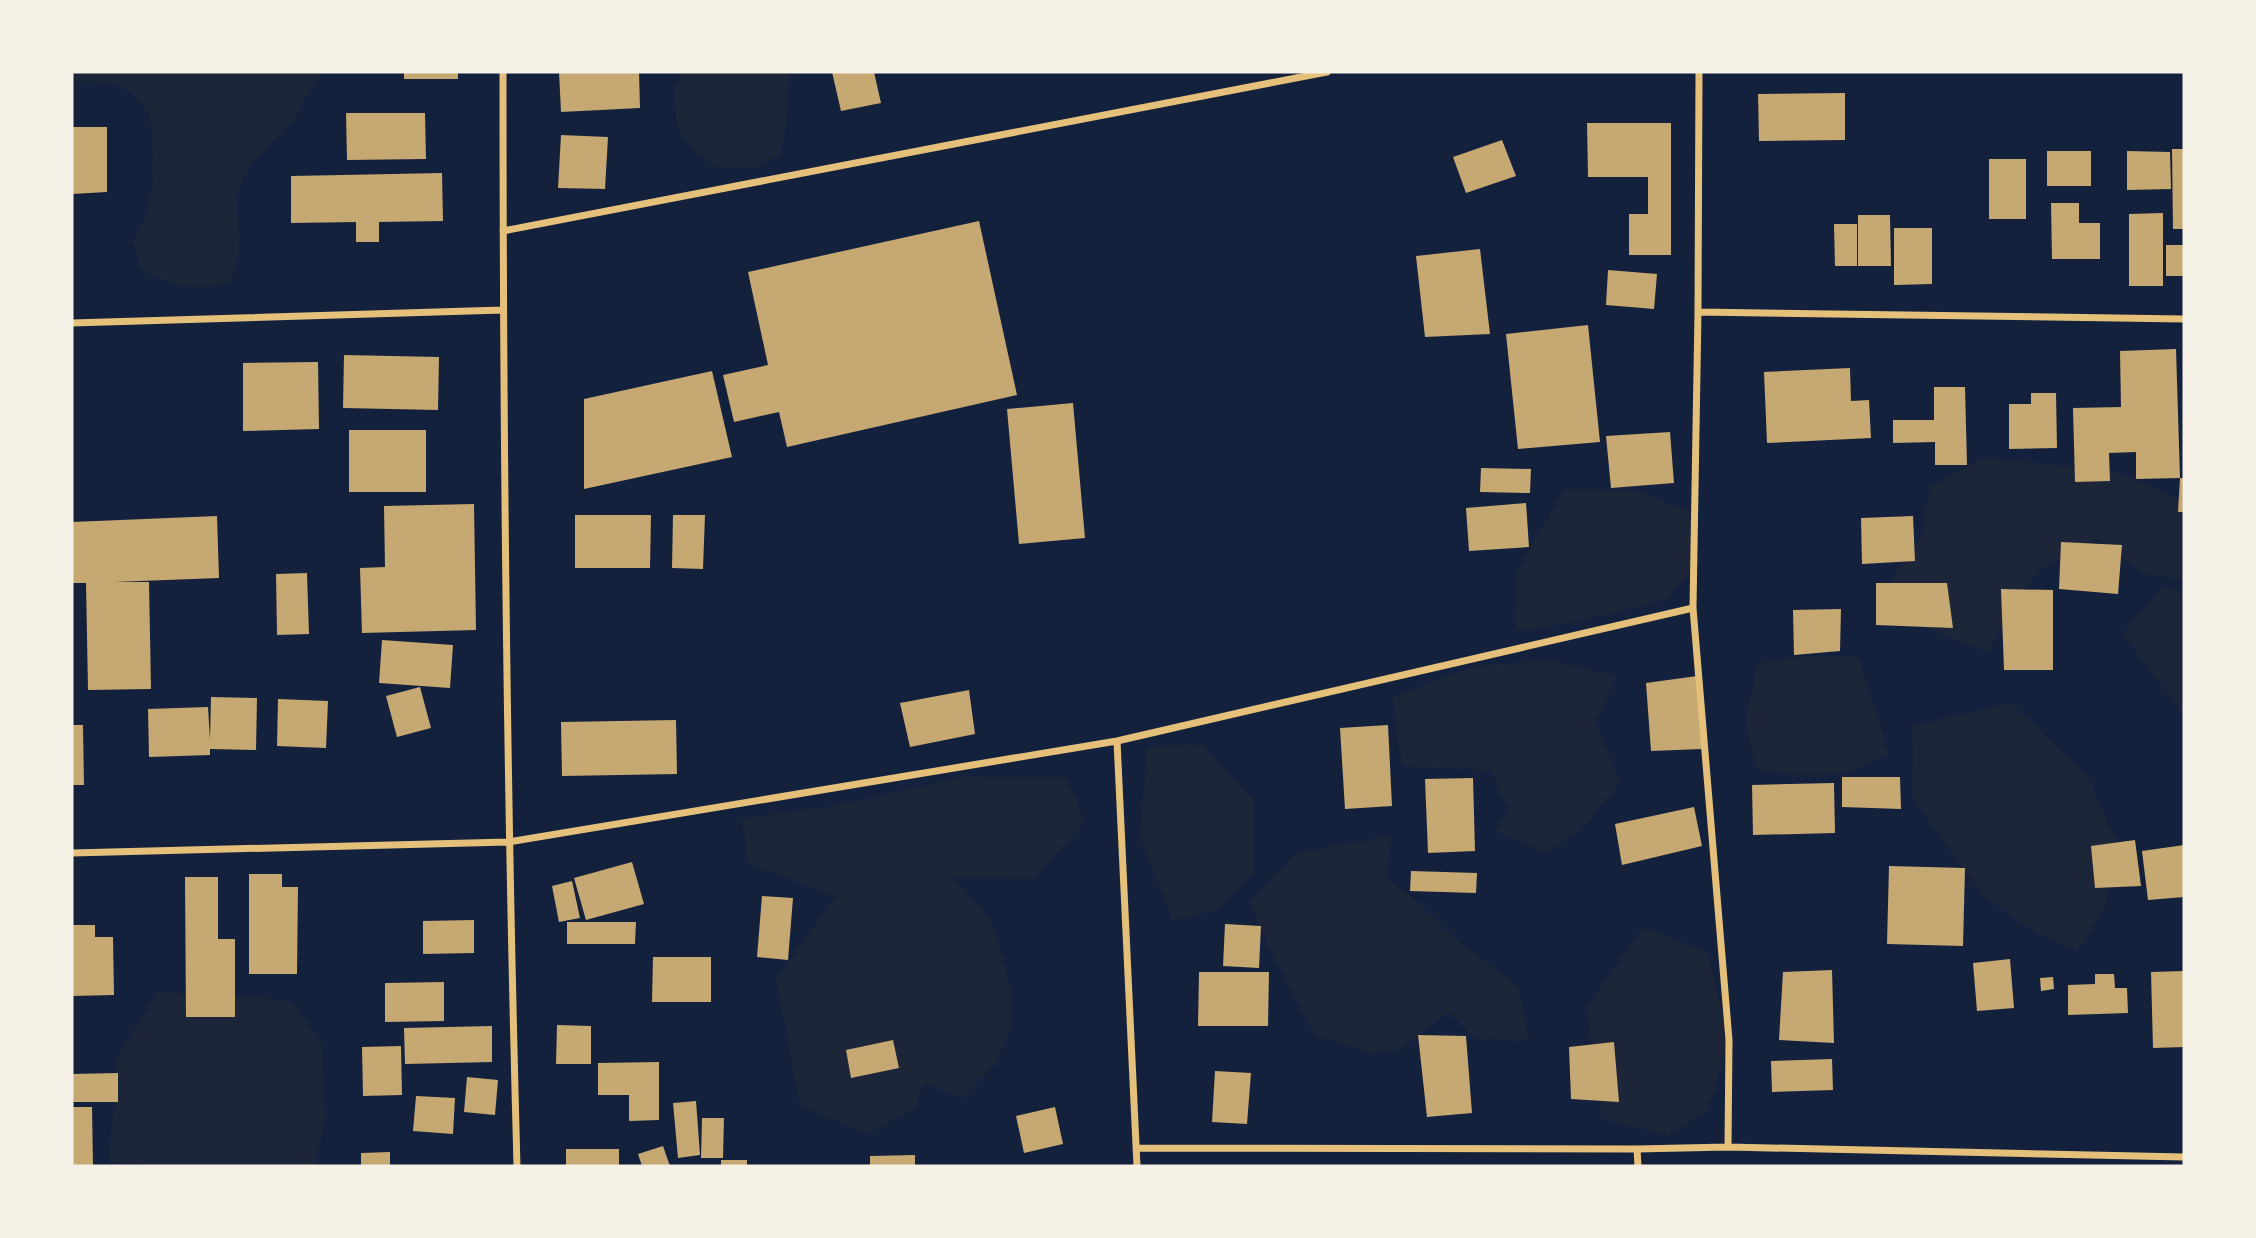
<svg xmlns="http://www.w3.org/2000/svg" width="2256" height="1238" font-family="Lato,sans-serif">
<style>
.green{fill:#1d2539}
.building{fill:#c6a872}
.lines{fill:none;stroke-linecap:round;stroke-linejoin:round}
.minor{stroke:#e5c07b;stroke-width:7}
</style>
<rect width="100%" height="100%" fill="#14213d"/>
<path class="green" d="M72,72H324L310,89L296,117L251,165L237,192L240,253L230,282C190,290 178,287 142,270L133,241C153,205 154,188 152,148C151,138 153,125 149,116C136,85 103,78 72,82Z
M682,72H789L786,123L781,154L754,168L721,169L697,154L679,131L673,98Z
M1983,458L2118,472L2184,501V580L2144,573L2095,539L2040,569L2021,595L1987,652L1924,627L1891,580L1922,535L1930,487Z
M1564,489L1642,492L1693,514L1699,563L1665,600L1571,623L1515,631L1517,571Z
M2164,586L2184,594V714L2122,634Z
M1798,657H1857L1872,698L1889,755L1845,773L1798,775L1756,769L1745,720L1758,664Z
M1553,661L1616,676L1596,723L1620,783L1579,832L1545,852L1495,831L1508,811L1491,770L1402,766L1392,697L1476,666Z
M2011,703L2087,775L2117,842L2105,906L2078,951L2038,934L1985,898L1913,799L1912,726Z
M1201,744L1254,800V873L1217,910L1173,920L1140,837L1147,748Z
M962,777L1066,778L1085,822L1034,879L952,876L991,919L1011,988V1030L994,1065L962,1099L924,1083L913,1110L866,1134L800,1105L776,980L835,897L748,863L742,819L834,806Z
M1392,835L1387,878L1423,907L1459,942L1518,986L1529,1041L1476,1039L1449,1012L1401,1049L1370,1053L1315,1035L1291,992L1249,902L1297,853Z
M1642,928L1707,951L1729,1040L1708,1110L1668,1135L1601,1119L1587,1008Z
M159,991L257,997L292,1002L321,1041L325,1120L315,1166H168L109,1162L117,1056Z"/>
<path class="building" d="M404,72H458V79H404Z
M559,72H639L640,108L561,112Z
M832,72H874L881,103L841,111Z
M1845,93V140L1759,141L1758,94Z
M346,113H425L426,159L347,160Z
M1587,123H1671V255H1629V214H1648V177H1588Z
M72,127H107V192L72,194Z
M561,135L608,137L605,189L558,188Z
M1502,140L1516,176L1466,193L1453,157Z
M2172,149H2184V229H2173Z
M2047,151H2091V186H2047Z
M2127,151L2170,152L2171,189L2127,190Z
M1989,159H2026V219H1989Z
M442,173L443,221L379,222V242H356V222L291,223V176Z
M2051,203H2079V223H2100V259H2052Z
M2163,213V286H2129V214Z
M1858,215H1890L1891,266H1858Z
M979,221L1017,395L787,447L779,412L734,422L723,375L768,365L748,272Z
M1834,224H1857V266H1835Z
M1894,228H1932V284L1894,285Z
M2166,245H2184V276H2166Z
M1480,249L1490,334L1425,337L1416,256Z
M1608,270L1657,274L1654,309L1606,305Z
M1588,325L1600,442L1518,449L1506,334Z
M2176,349L2180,478L2136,479V452L2109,453L2110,481L2075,482L2073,408L2121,407L2120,351Z
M344,355L439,357L438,410L343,408Z
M318,362L319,429L243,431V363Z
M1850,368L1851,401L1869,400L1871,438L1767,443L1764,372Z
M712,371L732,457L584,489V399Z
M1934,387H1965L1967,465H1935V442L1893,443V420H1934Z
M2031,393H2056L2057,448L2009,449V404H2031Z
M1073,403L1085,538L1019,544L1007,409Z
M349,430H426V492H349Z
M1670,432L1674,483L1611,488L1606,436Z
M1481,468L1531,469L1530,493L1480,492Z
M2180,478H2184V512H2178Z
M1526,503L1529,547L1469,551L1466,508Z
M474,504L476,630L362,633L360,568L385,567L384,506Z
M575,515H651L650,568H575Z
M673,515H705L703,569L672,568Z
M217,516L219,578L114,582H149L151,689L88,690L86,583H72V522Z
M1913,516L1915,561L1862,564L1861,518Z
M2061,542L2122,545L2118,594L2059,589Z
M307,573L309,634L277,635L276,574Z
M1876,583H1947L1953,628L1876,625Z
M2001,589L2053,590V670H2004Z
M1841,609L1840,651L1794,655L1793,610Z
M382,640L453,645L450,688L379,683Z
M1697,676L1702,749L1651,751L1646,683Z
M420,687L431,728L397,737L386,696Z
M969,690L975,734L910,747L900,703Z
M211,697L257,698L256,750L210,749V755L149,757L148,709L208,707L210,740Z
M278,699L328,701L326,748L277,746Z
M676,720L677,774L562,776L561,722Z
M72,725H83L84,785H72Z
M1388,725L1392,806L1345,809L1340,728Z
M1842,777H1900L1901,809L1842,807Z
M1473,778L1475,851L1428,853L1425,779Z
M1834,783L1835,833L1753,835L1752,785Z
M1694,807L1702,846L1622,865L1615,824Z
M2135,840L2141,886L2095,888L2091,846Z
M2184,845V897L2148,900L2142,851Z
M632,862L644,904L586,920L574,878Z
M1889,866L1965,868L1963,946L1887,944Z
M1411,871L1477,873L1476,893L1410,891Z
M249,874H282V887H298L297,974H249Z
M185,877H218V939H235V1017H186Z
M572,881L580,918L559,922L552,886Z
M762,896L793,898L788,960L757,957Z
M474,920V953L423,954V921Z
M567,922H636L635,944H567Z
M1225,924L1261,926L1259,968L1223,966Z
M72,925H95V937H113L114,995L72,996Z
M653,957H711V1002H652Z
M2010,959L2014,1008L1977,1011L1973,963Z
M1832,970L1834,1043L1779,1040L1783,972Z
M2184,971V1047L2153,1048L2151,972Z
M1199,972H1269L1268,1026H1198Z
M2095,974H2114L2115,988H2127L2128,1013L2068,1015V985L2095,984Z
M2053,977L2054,989L2041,991L2040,978Z
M444,982V1021L385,1022V983Z
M557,1025L591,1026V1064H556Z
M492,1026V1062L405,1064L404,1028Z
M1418,1035L1466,1036L1472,1113L1427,1117Z
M893,1040L899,1068L851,1078L846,1050Z
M1614,1042L1619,1102L1571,1099L1569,1047Z
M401,1046L402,1095L363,1096L362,1047Z
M1832,1059L1833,1090L1772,1092L1771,1061Z
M659,1062V1120L629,1121V1095H598V1063Z
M1215,1071L1251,1073L1247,1124L1212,1122Z
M118,1073V1102H72V1074Z
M467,1077L498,1080L495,1115L464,1112Z
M416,1096L455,1098L453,1134L413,1131Z
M696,1101L700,1155L678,1158L673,1103Z
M72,1107H92L93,1166H72Z
M1055,1107L1063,1144L1024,1153L1016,1116Z
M702,1118H724L723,1158H701Z
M663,1146L670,1166H642L638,1154Z
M566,1149H619V1166H566Z
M390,1152V1166H361V1153Z
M915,1155V1166H870V1156Z
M721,1160H747V1166H721Z"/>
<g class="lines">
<path class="minor" d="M503,72C503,437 507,801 517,1166
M1699,72L1698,312L1693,608L1729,1040L1728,1147
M503,231L1327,72
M1698,312L2184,319
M72,323L503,310
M1117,741L1137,1166
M72,853L508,842L1117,741L1693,608
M1137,1148L1637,1149L1728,1147L2184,1157
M1637,1149L1638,1166"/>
</g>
<rect width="2256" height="1238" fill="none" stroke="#f6f1e7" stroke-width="147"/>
</svg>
